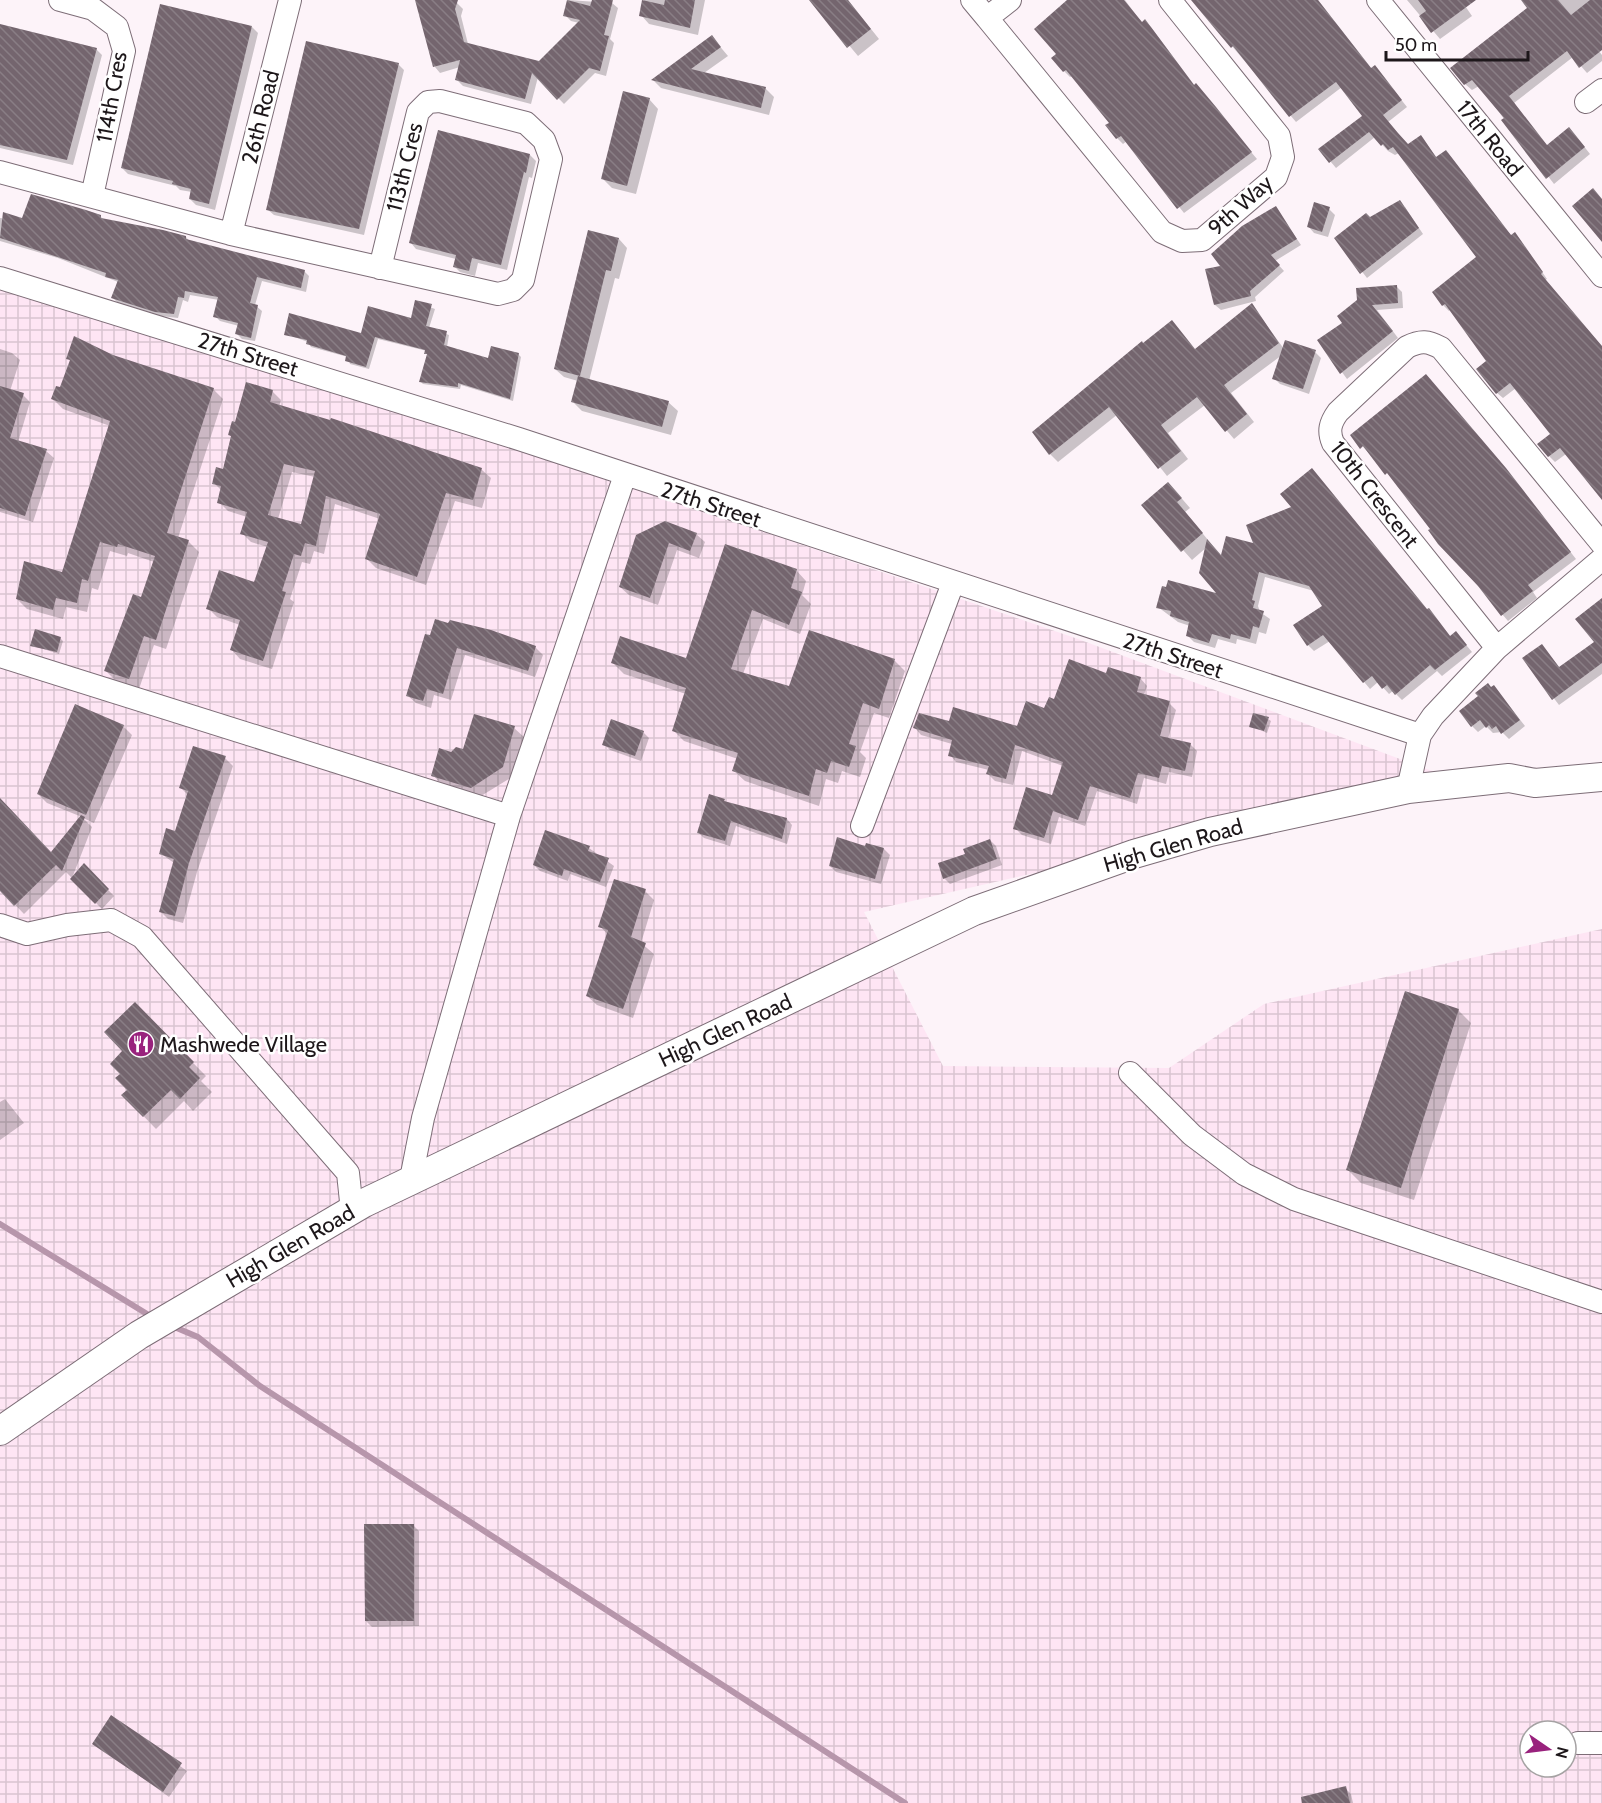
<svg xmlns="http://www.w3.org/2000/svg" width="1602" height="1803" font-family="Cabin,sans-serif">
<style>
.industrial{fill:url(#industrial-grid);fill-rule:evenodd}
.shadow{fill:#0003;fill-rule:evenodd}
.lines{fill:none;stroke-linecap:round;stroke-linejoin:round}
.stream{stroke:#b796ab;stroke-width:6}
.building{fill:url(#building-back-hatch);fill-rule:evenodd}
.minor-casing{stroke:#7d6d77;stroke-width:24}
.major-casing{stroke:#7d6d77;stroke-width:30}
.minor{stroke:#fff;stroke-width:22}
.major{stroke:#fff;stroke-width:28}
.labels{text-anchor:middle;stroke-width:5;stroke-linejoin:round;paint-order:stroke}
.street-label{font-size:22px;fill:#1d171a;stroke:#fff}
.poi-label{font-size:22px;fill:#1d171a;stroke:#fff;text-anchor:start}
</style>
<defs>
<pattern id="industrial-grid" width="8" height="8" patternUnits="userSpaceOnUse" patternTransform="scale(1.5)"><rect width="8" height="8" fill="#fee5f4"/><path d="M0 4h8M4 0v8" fill="none" stroke="#d9c4d1"/></pattern>
<pattern id="building-back-hatch" width="6" height="6" patternUnits="userSpaceOnUse" patternTransform="scale(1.5)"><rect width="6" height="6" fill="#74656e"/><path d="M-1 5l2 2M0 0l6 6M5-1l2 2" fill="none" stroke="#897e85"/></pattern>
</defs>
<rect width="100%" height="100%" fill="#fdf3f9"/>
<path class="industrial" d="M0,289L471,432L1078,639L1451,778L864,912L943,1066L1169,1068L1264,1004L1602,929V1803H0ZM1530,1731H1566V1767H1530Z"/>
<path class="shadow" d="M418,0L457,3L463,9L461,16L468,44L539,63L579,23L571,21L565,15L568,0L612,3L618,8L610,39L614,43L606,76L595,73L564,104L538,77L531,104L463,86L457,80L460,67L440,73L435,67Z
M644,0H705L698,35L649,24L641,15Z
M811,0H848L879,39L858,56Z
M1071,0H1125L1142,23L1145,21L1151,27L1195,86L1257,159L1184,213L1127,141L1123,144L1117,138L1111,123L1072,76L1070,77L1064,71L1058,54Z
M1193,0H1318L1372,69L1380,73L1407,107L1388,122L1408,146L1421,137L1437,158L1512,236L1520,240L1547,279L1545,280L1602,347V497L1566,454L1555,462L1549,456L1540,444L1552,434L1516,388L1503,398L1497,393L1488,362L1451,309L1449,311L1443,305L1478,257L1399,153L1395,155L1388,151L1375,137L1336,168L1320,149L1364,116L1342,87L1296,122Z
M1407,0H1461L1472,16L1440,39Z
M1523,0H1602V38L1594,45L1602,55V61L1587,73L1573,57L1514,103L1547,146L1575,135L1590,154L1554,184L1479,86L1472,90L1465,84L1529,8Z
M252,27L258,33L215,210L196,205L190,199L192,192L180,190L176,186L128,174L122,168Z
M0,35L96,49L102,55L73,165L0,148Z
M712,37L728,56L704,73L766,89L774,97L769,115L661,88L653,80Z
M398,64L404,70L364,235L274,215L267,209Z
M649,99L658,109L636,194L612,188L602,178Z
M530,155L536,161L532,178L529,177L507,270L478,263L475,276L460,272L454,266L456,259L416,249L411,243Z
M1405,207L1423,234L1367,278L1336,238L1370,219Z
M1276,208L1301,245L1275,261L1284,271L1255,297L1256,301L1221,310L1215,305L1223,266Z
M1329,209L1335,215L1328,237L1314,233L1308,226Z
M100,216L104,220L186,237L190,242L304,271L309,276L306,292L262,281L255,305L262,311L255,341L242,339L237,334L239,326L220,321L215,316L219,300L190,295L188,302L183,300L178,318L161,316L118,303L113,298L118,282L58,258L0,241V218L23,220Z
M619,239L627,248L619,279L615,278L589,381L668,402L678,411L671,435L582,411L573,402L578,381L564,377L555,369Z
M1396,286L1402,292L1403,308L1377,310L1398,338L1347,379L1319,341Z
M416,302L435,309L429,328L449,335L447,347L490,360L518,354L521,357L513,401L461,385L460,389L423,384L420,381L428,355L427,351L378,339L369,369L350,364L348,357L311,347L308,342L286,334L362,335L412,320Z
M1252,305L1284,349L1315,352L1321,358L1309,394L1280,384L1274,378L1282,355L1231,393L1254,422L1234,439L1205,405L1168,433L1188,459L1167,476L1118,414L1058,462L1050,454L1144,345L1196,350Z
M0,349L12,353L20,360L10,391L23,395L30,402L18,442L46,451L54,458L33,522L0,512Z
M112,356L213,389L223,399L178,538L188,541L199,552L166,649L154,645L139,689L116,681L106,671L142,598L154,562L128,553L127,556L110,551L98,590L92,588L87,612L66,607L63,619L27,609L17,599L63,574L110,426L63,409L53,399L61,388L71,362L68,358Z
M272,391L281,400L279,407L331,422L332,420L482,470L491,478L482,508L455,501L426,585L376,568L367,559L380,519L335,504L324,554L314,551L310,564L302,562L290,599L294,602L272,669L240,659L232,650L240,625L217,617L208,608L255,584L268,547L251,542L242,533L247,517L228,511L219,502L222,491L214,483L225,470L233,438L230,435L236,424ZM292,472L315,477L302,526L278,519Z
M1352,435L1511,476L1576,559L1533,592L1537,598L1508,621L1430,530L1432,529L1393,479Z
M1177,493L1190,508L1185,512L1222,557L1429,610L1451,637L1462,640L1472,652L1442,676L1437,671L1402,700L1393,691L1389,694L1378,682L1370,689L1330,641L1314,651L1308,645L1324,606L1314,591L1265,577L1258,606L1260,612L1270,619L1266,634L1259,632L1256,644L1237,639L1236,644L1218,639L1215,648L1194,642L1187,635L1190,626L1178,622L1158,607L1221,596L1207,547L1192,560L1143,505Z
M696,534L705,542L699,558L677,550L658,605L629,595L620,587L637,536Z
M796,570L806,581L802,595L811,604L800,634L763,619L743,674L790,688L810,632L895,661L905,671L889,718L874,713L860,752L866,758L860,777L842,771L838,783L826,779L819,806L745,781L734,771L738,759L684,741L674,731L686,694L624,674L613,663L687,660Z
M1602,599V674L1559,705L1524,659L1542,646L1560,668L1596,642Z
M426,636L535,647L543,655L535,677L465,655L451,700L434,695L431,708L416,703L408,696Z
M60,638L63,641L59,654L31,645Z
M1107,675L1141,679L1147,686L1144,695L1169,703L1176,710L1168,739L1190,744L1197,751L1192,777L1169,772L1166,784L1144,778L1137,804L1097,791L1085,826L1059,817L1051,844L1022,835L1015,828L1053,797L1063,766L1022,751L1013,785L995,781L988,774L989,770L956,762L950,755L952,744L921,735L915,728L950,723L1018,727L1055,701Z
M1494,687L1525,726L1509,739L1502,732L1493,733L1486,726L1478,732L1472,726Z
M1268,719L1271,721L1267,733L1251,726Z
M123,726L132,735L94,823L83,818L92,827L72,878L66,872L24,914L0,889V799L52,854L82,817L47,803L38,794Z
M514,728L524,737L512,777L481,796L442,785L433,775L452,754Z
M643,732L649,738L641,761L610,750L604,744Z
M194,748L225,758L233,766L197,872L183,923L168,919L160,911L174,863L160,853L176,833L188,795L181,788Z
M724,800L728,804L787,819L792,825L787,844L736,826L730,846L704,838L698,832Z
M990,840L996,846L1002,865L950,884L944,878L967,855Z
M867,845L884,849L890,855L881,884L836,872L830,866L866,848Z
M589,848L614,866L606,887L570,874L568,881L540,871L534,865Z
M84,865L114,896L102,909L72,879Z
M645,891L654,900L641,943L654,954L633,1018L597,1005L587,996L608,935L600,926Z
M135,1004L206,1076L201,1081L212,1092L193,1111L184,1101L156,1129L123,1095L129,1090L122,1074Z
M1458,1010L1471,1023L1414,1200L1361,1183L1348,1170Z
M5,1099L24,1123L0,1140V1102Z
M413,1525L419,1531V1626L372,1627L366,1621Z
M112,1717L187,1771L169,1797L94,1743Z
M1345,1788L1351,1794L1353,1803H1317Z"/>
<g class="lines">
<path class="stream" d="M0,1224L152,1317
M172,1326L198,1337L260,1386L905,1803"/>
</g>
<path class="building" d="M415,0H458L455,9L464,42L539,61L580,20L563,16L567,0L590,6L592,0H613L604,35L609,36L600,71L589,68L557,100L532,73L525,99L455,80L460,60L433,67Z
M642,0L664,5L665,0H695L690,28L639,16Z
M809,0H848L871,29L847,48Z
M1067,0H1124L1142,22L1145,19L1194,85L1196,83L1216,107L1252,152L1177,209L1121,136L1116,139L1105,125L1109,123L1066,70L1063,72L1051,58L1056,54L1034,29Z
M1191,0H1318L1371,68L1375,65L1402,100L1383,115L1398,133L1408,144L1421,135L1436,157L1446,150L1511,235L1515,232L1543,272L1541,274L1602,346V500L1560,448L1548,457L1537,444L1550,434L1510,383L1496,394L1476,369L1486,361L1445,304L1442,306L1432,292L1476,257L1393,147L1388,150L1383,144L1381,146L1369,132L1329,163L1318,149L1362,116L1336,82L1289,117L1233,46L1231,48Z
M1418,0H1476L1431,33L1419,16L1426,11Z
M1521,0H1558L1571,15L1590,0H1602V50L1579,68L1567,51L1509,96L1547,145L1569,127L1585,147L1546,179L1501,120L1504,118L1472,80L1464,85L1450,68L1527,8Z
M160,4L252,26L209,204L189,199L191,189L172,184L173,181L121,168Z
M0,24L97,48L67,160L0,145Z
M712,35L721,47L691,69L766,87L761,108L651,80Z
M306,41L399,63L359,229L266,210Z
M623,91L650,98L627,186L601,179Z
M438,130L530,154L526,173L524,172L501,265L472,258L469,271L453,267L456,255L409,243Z
M1593,188L1602,199V242L1572,206Z
M31,194L86,210L101,215V218L163,230L186,236V239L305,270L301,288L257,277L250,303L258,305L251,338L235,334L238,323L213,317L218,297L185,291L184,298L178,297L174,314L155,312L111,298L118,280L105,277L106,273L0,238L3,212L22,218Z
M1400,200L1419,228L1360,274L1334,238L1366,213L1370,217Z
M1314,202L1330,207L1322,232L1307,227Z
M1276,206L1297,239L1271,255L1280,265L1250,291L1251,296L1214,305L1205,269L1220,266L1211,254L1242,226Z
M588,230L619,238L611,271L606,270L580,376L554,369Z
M1397,285L1398,303L1372,305L1393,331L1340,374L1317,340L1342,323L1337,316L1357,300L1356,288Z
M415,300L432,304L426,326L447,331L444,345L488,358L491,346L519,353L510,399L458,383V387L419,382L427,354H424L425,350L375,337L366,367L345,361L346,356L306,344L307,340L284,335L289,313L361,333L368,306L411,318Z
M1252,303L1279,343L1224,385L1247,414L1225,432L1197,397L1161,425L1181,451L1158,469L1109,407L1049,455L1032,432L1142,341L1143,343L1172,320L1195,349Z
M74,336L113,355L214,388L167,533L189,540L156,640L144,636L129,679L104,671L133,594L141,597L155,556L118,544L117,547L100,542L88,581L82,579L77,603L56,598L53,610L16,599L24,561L62,572L110,421L51,399L56,386L60,387L70,360L66,359Z
M1285,340L1316,350L1303,389L1272,379Z
M1426,374L1506,468L1571,552L1528,585L1533,591L1501,616L1478,586L1438,544L1428,530L1430,529L1387,473L1385,475L1363,446L1360,449L1350,435Z
M578,376L669,401L662,427L571,402Z
M246,382L273,390L270,402L330,420L331,418L482,468L473,500L446,493L417,577L365,559L380,514L326,496L316,546L305,543L301,556L294,554L282,591L286,592L263,661L230,650L240,620L206,609L219,570L254,582L268,542L240,534L247,512L217,503L221,486L212,484L216,467L223,469L231,436L228,435L232,421L235,422ZM284,464L315,471L301,524L268,515Z
M0,386L24,393L10,438L47,449L25,516L0,508Z
M1312,468L1427,609L1429,608L1450,636L1456,631L1467,645L1435,670L1430,665L1395,695L1387,685L1382,689L1372,676L1363,683L1323,635L1307,646L1293,625L1322,606L1309,586L1259,572L1252,600L1255,601L1253,608L1264,611L1259,628L1253,626L1250,639L1231,634L1230,639L1212,634L1209,643L1186,636L1189,622L1170,616L1171,611L1156,608L1162,586L1166,587L1168,580L1216,593L1199,573L1207,539L1221,555L1226,536L1253,543L1246,525L1291,507L1280,494Z
M1168,482L1182,498L1177,502L1203,533L1181,552L1141,505Z
M665,521L697,533L690,551L669,543L650,598L619,587L636,535Z
M725,544L797,569L791,588L802,592L789,625L752,610L731,669L789,686L809,630L895,659L879,709L863,703L849,744L856,746L849,767L831,761L827,773L816,769L809,796L732,771L738,753L672,731L686,688L611,663L620,636L686,658Z
M1602,598V663L1552,700L1522,658L1542,644L1559,667L1594,642L1575,619Z
M435,619L448,623L450,620L491,630L536,646L528,671L457,648L443,694L427,689L423,701L406,696L425,634L430,635Z
M35,629L61,637L57,652L30,646Z
M1069,659L1106,673L1108,667L1141,677L1137,692L1170,701L1160,736L1191,743L1185,771L1162,766L1159,778L1138,773L1130,798L1090,786L1078,820L1053,811L1044,838L1013,829L1026,787L1052,795L1063,762L1015,745L1006,779L986,774L989,766L948,756L952,740L913,728L919,713L949,721L953,707L1017,726L1026,701L1044,708L1049,697L1054,699Z
M1488,683L1491,687L1494,685L1520,720L1501,734L1496,726L1492,729L1489,725L1486,728L1480,720L1471,727L1459,711L1478,696L1475,693Z
M75,704L124,725L86,815L37,794Z
M1253,713L1269,717L1264,731L1249,727Z
M474,714L515,726L503,767L471,788L431,776L439,748L451,752L456,747L463,749Z
M611,719L644,731L635,756L602,745Z
M193,746L226,756L189,863L175,916L159,912L174,859L159,854L166,828L175,831L188,791L179,788Z
M709,794L725,799L724,801L787,818L782,839L731,821L725,841L697,833Z
M0,798L51,852L81,815L85,817L62,871L56,865L14,906L0,891Z
M545,830L590,846L588,851L609,858L600,882L564,869L562,876L533,865Z
M837,837L865,846L866,843L884,848L875,879L829,866Z
M990,839L997,859L943,879L938,863L965,854L963,849Z
M84,863L109,889L95,904L70,879Z
M614,879L646,889L631,937L646,943L623,1009L586,996L608,930L598,927Z
M1405,991L1459,1009L1401,1188L1346,1170Z
M135,1002L194,1062L189,1067L200,1078L180,1099L171,1090L143,1117L121,1095L127,1090L115,1078L120,1074L110,1064L122,1051L104,1032Z
M364,1524H414V1621H365Z
M111,1715L182,1763L163,1792L92,1744Z
M1346,1786L1350,1803H1302L1301,1797Z"/>
<g class="lines">
<defs>
<path id="minor" d="M60,0L93,9L117,27L124,51L92,196
M972,0L987,18L1010,0
M1378,0L1602,276
M987,18L1162,232L1182,241L1202,240L1276,177L1283,157L1279,136L1170,0
M1586,102L1602,90
M0,172L231,234L498,294L513,290L523,280L551,159L544,140L526,123L440,101L428,102L418,112L380,268
M231,234L290,0
M0,278L519,439L1420,735
M1497,648L1333,443C1328,431 1330,423 1338,412L1407,347C1421,340 1428,341 1441,348L1602,544
M0,656L509,816
M1408,789L1420,735L1433,716L1497,648L1602,559
M862,826L953,583
M0,925L27,934L67,925L111,920L142,937L348,1173L352,1211
M1130,1073L1192,1135L1244,1174L1294,1199L1602,1302
M411,1179L423,1118L509,816L625,475
M1578,1743H1602"/>
<path id="major" d="M0,1431L139,1335L364,1203L974,911L1134,854L1210,832L1408,789L1509,778L1535,783L1602,777"/>
</defs>
<use href="#minor" class="minor-casing"/>
<use href="#major" class="major-casing"/>
<use href="#minor" class="minor"/>
<use href="#major" class="major"/>
</g>
<defs>
<symbol id="restaurant-disc" viewBox="-11 -11 22 22"><circle r="9.5" fill="#99227d" stroke="#fff"/><path d="M-5-6h1v4h1v-4h1v4h1v-4h1v5L-1.5 .5V6h-2V.5L-5-1ZM5-6V6H3V1.5H1.5Q1.5-4 5-6Z" fill="#fff"/></symbol>
</defs>
<g fill-rule="evenodd">
<use href="#restaurant-disc" x="126" y="1029" width="30" height="30"/>
</g>
<g class="labels">
<g class="street-label">
<text transform="translate(111 97) rotate(-80)" y="8">114th Cres</text>
<text transform="translate(260 117) rotate(-76)" y="8">26th Road</text>
<text transform="translate(1490 138) rotate(51)" y="8">17th Road</text>
<text transform="translate(404 167) rotate(-76)" y="8">113th Cres</text>
<text transform="translate(1240 205) rotate(-42)" y="8">9th Way</text>
<text transform="translate(248 354) rotate(17)" y="8">27th Street</text>
<text transform="translate(1375 494) rotate(52)" y="8">10th Crescent</text>
<text transform="translate(711 504) rotate(18)" y="8">27th Street</text>
<text transform="translate(1173 655) rotate(18)" y="8">27th Street</text>
<text transform="translate(1173 845) rotate(-16)" y="8">High Glen Road</text>
<text transform="translate(725 1030) rotate(-25)" y="8">High Glen Road</text>
<text transform="translate(290 1246) rotate(-30)" y="8">High Glen Road</text>
</g>
<g class="poi-label">
<text x="160" y="1052">Mashwede Village</text>
</g>
</g>
<g transform="translate(1548 1749) rotate(104)"><circle r="28" fill="#ffffff" stroke="#a5a2a3" stroke-width="1.5"/>
<path d="M0-4.5L10 22L0 15L-10 22Z" fill="#99227d"/>
<text y="-9" font-size="16" font-weight="bold" text-anchor="middle" fill="#1d171a">N</text>
</g>
<path d="M1386 51v9h142v-9" fill="none" stroke="#1d171a" stroke-width="3"/>
<text x="1395" y="51" font-size="18" fill="#1d171a" stroke="#ffffff" stroke-width="4.5" paint-order="stroke">50 m</text>
</svg>
